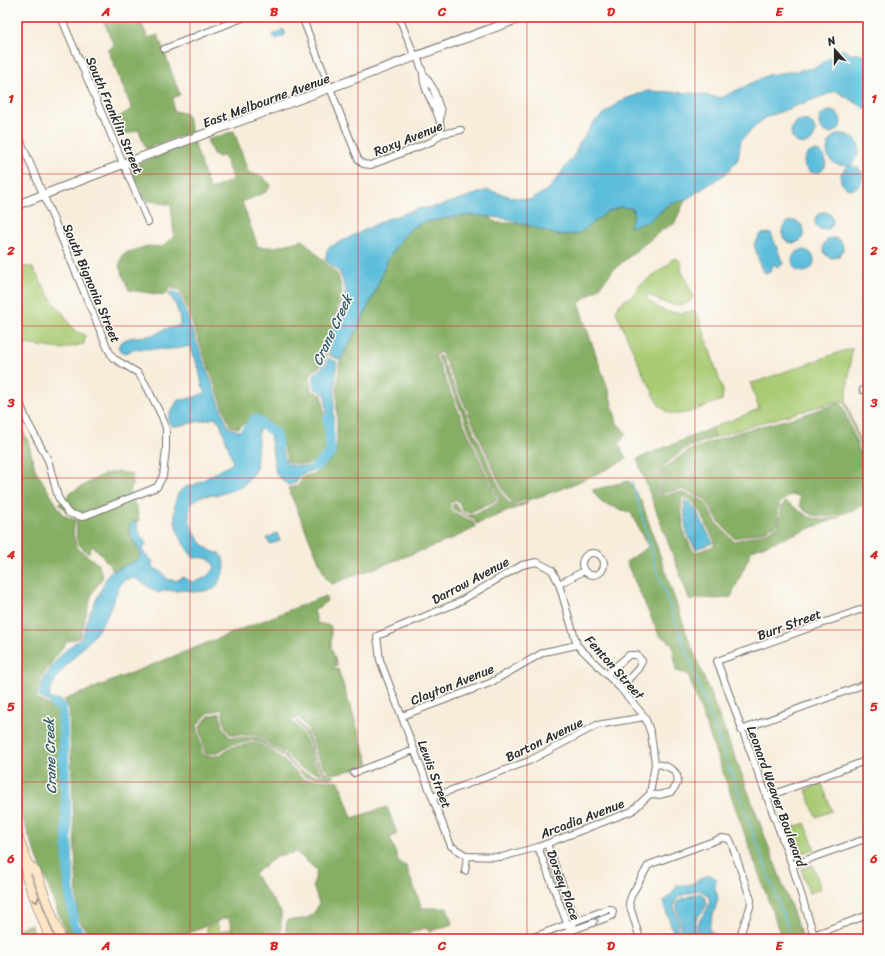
<svg xmlns="http://www.w3.org/2000/svg" width="885" height="956" font-family="Sriracha,sans-serif">
<style>
.green{fill:#a9cb73;stroke:#6a7b4f}
.forest{fill:#86af65;stroke:#586d48;fill-rule:evenodd}
.water{fill:#5dbedb;stroke:#447483}
.lines{fill:none;stroke-linecap:round;stroke-linejoin:round}
.stream{stroke:#5dbedb;stroke-width:1.5}
.river{stroke:#5dbedb;stroke-width:10}
.minor-casing{stroke:#736f69;stroke-width:8}
.tertiary-casing{stroke:#736f69;stroke-width:10}
.secondary-casing{stroke:#736f69;stroke-width:10}
.minor{stroke:#fff;stroke-width:6}
.tertiary{stroke:#fff;stroke-width:8}
.secondary{stroke:#fde5c5;stroke-width:9}
.oneway{stroke:#948878}
.oneway2{stroke:#a0a0a0}
.grid{fill:none;stroke:#d62828;stroke-width:1;stroke-opacity:0.55}
.labels{text-anchor:middle;stroke-width:3;stroke-linejoin:round;paint-order:stroke}
.street-label{font-size:13px;fill:#2b2b2b;stroke:#fdfcf7}
.water-label{font-size:14px;font-style:italic;fill:#3c5e69;stroke:#fdfcf7}
.neatline{fill:none;stroke:#d62828;stroke-width:1.5}
.grid-label{font-size:13px;text-anchor:middle;font-weight:bold;fill:#d62828}
</style>
<rect width="100%" height="100%" fill="#fdfcf7"/>
<filter id="ink" filterUnits="userSpaceOnUse"><feTurbulence type="fractalNoise" baseFrequency=".025" numOctaves="2"/><feDisplacementMap in="SourceGraphic" scale="8" xChannelSelector="R" yChannelSelector="G"/><feConvolveMatrix kernelMatrix="1 2 1 2 8 2 1 2 1" color-interpolation-filters="sRGB"/></filter>
<filter id="wash" filterUnits="userSpaceOnUse"><feTurbulence type="fractalNoise" baseFrequency=".012" numOctaves="4" result="noise"/><feDisplacementMap in="SourceGraphic" scale="16" xChannelSelector="R" yChannelSelector="G"/><feGaussianBlur stdDeviation="0.9" result="paint"/><feColorMatrix in="noise" values="0 0 0 0 0 0 0 0 0 0 0 0 0 0 0 0 0 1.4 0 .05"/><feComposite in="paint" operator="in"/></filter>
<g filter="url(#wash)">
<rect width="100%" height="100%" fill="#f8eddb"/>
<path class="green" d="M677,258L681,263L682,272L693,296L691,301C688,302 685,304 682,305C671,306 655,299 647,294L646,298C664,315 672,314 695,311L699,317L723,391L722,400C710,404 685,416 673,414C669,414 663,409 660,406C653,397 652,386 645,378L616,312L618,306L625,300L633,295L639,286L670,263L671,260Z
M17,267H32L53,302L63,313L71,326L75,331L85,335L84,344L61,349L17,343Z
M852,348L846,401L866,462L844,401L841,400C799,413 755,423 714,438L712,428L759,409L750,382L753,383Z
M66,711L75,918L88,939H80L73,923L74,918L68,882L62,712Z
M822,784L832,811L816,817L806,790Z
M805,823L815,849L795,855L786,830Z
M813,865L821,889L809,893L801,869Z
M217,923L220,932L232,928L236,939H210L206,928Z"/>
<path class="forest" d="M102,17H141L140,20L148,38L158,35L180,95L173,98V111L186,113L192,132L146,149L139,130L123,135L117,118L132,109L108,50L114,46Z
M234,131L248,172L263,177L271,185L266,192L242,202L258,247H275L303,240L338,275L342,292L324,363L310,374L311,390L322,395L329,451C312,466 310,466 288,462C281,439 279,430 259,415L245,423L238,428L230,426L180,290L171,288L165,295L129,290L119,266L123,254L147,246L162,247L174,236L171,205L145,200L130,167L194,142L210,190L233,180L224,156L217,157L213,154L207,140Z
M683,196L685,200L674,224L663,229L613,270L599,288L579,303L583,318L609,392L617,423L626,433L619,444L626,459C620,462 613,466 607,469C579,482 545,497 515,503L509,499L504,492L441,352L435,355L453,399L497,500L468,513L463,511L457,500L449,503L451,511L473,522L475,528L452,539L332,584L326,578L288,488L298,486L304,476L314,474L323,467L335,456L337,443V390L340,360L357,330L375,292L387,261L399,242L411,228L426,222L453,217L473,215L488,216L497,223H512L534,227L557,235L577,234L607,212L620,207H632L634,215L629,227L659,213C662,210 665,209 668,207C674,204 677,199 683,196Z
M438,356H440L502,494L508,502L515,505L528,503L476,524L474,519L453,509L452,505L456,504L461,513L468,516C476,513 496,507 499,500Z
M841,402L868,474V503C851,511 829,522 810,514C806,512 803,509 800,506V496L790,495L779,504L778,524L761,532L734,538L719,522L705,499L681,489L658,494L664,468L688,451L739,432L800,416Z
M17,422L28,441L35,469L63,515L75,520L73,534L77,548L98,564L103,577L92,593L80,637L66,642L41,678L36,699L58,709L60,713L66,882L71,918V923L77,939H68L17,804V713L20,711L17,695V491L20,489L17,483Z
M712,428L714,438L686,448L663,466L656,493L657,496L681,492L704,501L717,524L734,541L762,534L779,526L782,505L786,502L809,517L824,520L840,517L752,550L731,597L717,599L699,598L690,601L637,459ZM685,497C698,500 709,531 715,542L714,546L696,552L692,550L683,530L681,500Z
M117,472L132,474V484L129,495L137,508L139,521L133,522L131,537L140,551V558C132,564 123,564 115,571L113,570L101,554L93,546L88,553C72,541 77,536 77,519L59,504L70,493L104,474Z
M629,481L642,503L687,635L736,759L803,939H782L688,674L676,671L673,645L666,639L660,637L626,562L648,547L631,513L602,503L592,490Z
M325,596L327,601L319,607L314,609L317,623L331,626V647L337,665L334,666L335,670L338,669L369,764L344,772L329,774L316,754L314,743L307,728L299,717L291,720L298,727L307,742L308,749L312,760L322,774L300,768L287,755L258,736L230,734L225,726L222,709L208,713L197,725L203,756H218L232,747L256,743L267,748L281,758L303,779L339,781L352,818L387,807L397,834L390,838L399,863L406,866L422,908H447L453,924L430,931L425,928L392,939H285V936L287,920C305,919 311,921 319,904L313,886L317,870L296,852L277,856L254,874L281,912V939H236L228,917L174,939H91L78,918L69,709L64,700Z
M220,713L222,726L229,737L258,738L286,757L299,771L313,775L323,776L324,773L314,759L310,749L309,741L300,726L296,721H298L305,730L312,744L313,755L328,776H335L331,778L304,776L282,755L268,746L256,741L231,744L217,753L205,754L200,726L209,716Z
M31,924L36,939H17V929Z"/>
<path class="water" d="M282,29L285,31V35L277,39L273,38V34H277Z
M842,49L851,54H868V110L836,91L764,118L741,140L738,159L727,173L685,200L669,204L648,222L629,227L634,215L632,208L620,207L607,212L578,234L557,235L509,219L473,215L453,217L426,222L411,228L399,242L387,261L375,292L357,330L340,360L329,355L332,334L342,306L346,291L340,273L325,260L328,248L387,219L418,209L440,206L488,190L512,197L530,200L549,189L575,154L579,144L594,122L620,101L647,91L692,93L721,98L768,75L815,68Z
M819 122a11 11 0 1 1 22 0a11 11 0 1 1-22 0Z
M791 132a12 12 0 1 1 24 0a12 12 0 1 1-24 0Z
M838,134C850,133 863,141 858,155C856,159 853,162 851,166C875,169 857,200 843,185C840,181 840,177 841,173L849,166C845,165 840,166 836,164C822,157 826,141 838,134Z
M804 162a11 11 0 1 1 22 0a11 11 0 1 1-22 0Z
M815 221a9 9 0 1 1 18 0a9 9 0 1 1-18 0Z
M782 232a11 11 0 1 1 22 0a11 11 0 1 1-22 0Z
M771,233L783,264L778,267L773,264L771,271L765,273L761,268L754,244L761,234Z
M823 248a10 10 0 1 1 20 0a10 10 0 1 1-20 0Z
M792 261a11 11 0 1 1 22 0a11 11 0 1 1-22 0Z
M172,291L179,294L228,427L238,431L244,430L248,424L259,418L269,426L277,436L287,464C309,468 314,469 331,453L325,394L314,388V374L326,364L328,358L337,362C335,382 334,403 333,424C333,431 336,447 332,454C327,464 312,471 302,474L296,483L288,485L276,474L269,428L266,427L259,430L256,468L252,476L248,479L243,486L218,495L201,496L191,504C190,508 189,512 189,516C191,531 204,552 219,553L223,558L225,568L217,586L214,589L204,591L191,592L187,590L176,591L167,590L158,593L135,578L123,580C114,595 110,613 100,627C86,649 54,670 49,696L53,700H61L66,709V711L62,712L59,707L39,697C40,691 41,684 44,679C53,662 66,648 82,638L88,617L109,573L113,570L115,571C123,565 132,564 140,558V551L131,537V535L129,528L131,523L136,522L142,539L147,542L142,550C144,555 151,557 153,563L151,567L162,572L167,579L176,581L183,577L192,582C201,581 212,575 215,567C210,557 204,557 194,558C181,543 172,525 175,504C176,499 177,494 181,490C186,485 192,487 198,483C208,477 219,471 230,465L233,462L220,422L215,418L177,426H172L168,422L169,415L178,400C184,401 202,395 206,392L202,386L199,369L191,349L190,346C183,347 177,349 170,349C158,350 136,346 126,353L121,352L118,347C125,334 141,338 153,335C157,334 161,331 165,329C170,328 175,327 180,325C181,317 175,300 169,295Z
M687,500L695,508L713,543L695,549L686,530L684,501Z
M277,533L280,541L270,544L267,538Z
M710,875L717,879L714,884L718,899L709,928L710,931L715,934L713,938L701,939V936L697,926C700,915 714,908 708,895L699,890L680,896L675,901L674,907L678,921L680,939H674L673,931L663,902L674,891L677,885C696,887 696,878 710,875Z
M700,893L705,897L707,904C701,918 689,917 699,937L697,939H682L680,920L677,910V902L681,899Z"/>
<g class="lines">
<path class="stream" d="M632,482L650,544L654,563L792,939"/>
<path class="river" d="M245,432L255,419L275,433L278,446
M316,466L331,453L328,419
M54,704L62,708L69,887L74,924L82,939"/>
</g>
</g>
<g filter="url(#ink)">
<g class="lines">
<defs>
<path id="minor" d="M61,17L148,222
M302,17L358,159L363,164L371,165L433,141L441,134L461,130
M399,17L413,52L417,56L423,73L433,88L441,111L440,121
M498,17L501,24
M164,49L245,17
M423,73C422,94 443,113 441,134
M17,132L107,347L113,358L138,373L146,385L162,417L166,428V449L163,476L157,487L82,517L68,513L58,497L48,460L27,421L17,395
M863,390L868,388
M582 564a11 11 0 1 1 22 0a11 11 0 1 1-22 0Z
M537,562L552,570L559,584L577,645L620,688L645,717L651,734L655,764L650,794L632,811L538,847L502,857L467,856L451,846L380,660L377,636L457,603L522,565Z
M559,584L584,571
M607,674L629,655H637L642,661L638,669L620,688
M402,716L490,683L544,652L577,645
M741,730L868,683
M354,773L414,750
M650,794L659,795L671,792C673,790 676,786 677,784C681,770 666,765 655,764
M433,797L529,761L597,725L645,717
M766,797L868,760
M547,844L576,921L573,924
M538,847L573,939
M792,865L868,838
M17,867L27,863
M465,871L467,856
M813,935L868,915
M528,939L608,909H611L613,911L612,916L548,939
M640,939L629,903L632,894L648,866L651,864L722,838L729,839L731,842L751,900C751,914 740,925 741,939
M815,939L792,865L717,661L868,607"/>
<path id="tertiary" d="M17,205L123,164L523,17"/>
<path id="secondary" d="M17,834L27,863L26,876L50,939
M27,863L36,872L61,939"/>
</defs>
<use href="#minor" class="minor-casing"/>
<use href="#tertiary" class="tertiary-casing"/>
<use href="#secondary" class="secondary-casing"/>
<use href="#minor" class="minor"/>
<use href="#tertiary" class="tertiary"/>
<use href="#secondary" class="secondary"/>
</g>
<defs><path id="oneway-chevron" d="M-2-3.5L2.5 0L-2 3.5" fill="none" stroke-width="1.6" stroke-linecap="round" stroke-linejoin="round"/></defs>
<use class="oneway" href="#oneway-chevron" transform="translate(36 900) rotate(69)"/>
<use class="oneway2" href="#oneway-chevron" transform="translate(596 921) rotate(-20)"/>
</g>
<path class="grid" d="M190,17V939M358,17V939M527,17V939M695,17V939M17,174H868M17,326H868M17,478H868M17,630H868M17,782H868"/>
<g class="labels">
<g class="street-label">
<text transform="translate(266 100) rotate(-20)" y="5">East Melbourne Avenue</text>
<text transform="translate(115 115) rotate(67)" y="5">South Franklin Street</text>
<text transform="translate(408 138) rotate(-22)" y="5">Roxy Avenue</text>
<text transform="translate(92 283) rotate(67)" y="5">South Bignonia Street</text>
<text transform="translate(470 580) rotate(-28)" y="5">Darrow Avenue</text>
<text transform="translate(789 624) rotate(-20)" y="5">Burr Street</text>
<text transform="translate(615 667) rotate(48)" y="5">Fenton Street</text>
<text transform="translate(452 684) rotate(-22)" y="5">Clayton Avenue</text>
<text transform="translate(544 739) rotate(-26)" y="5">Barton Avenue</text>
<text transform="translate(435 774) rotate(69)" y="5">Lewis Street</text>
<text transform="translate(777 796) rotate(70)" y="5">Leonard Weaver Boulevard</text>
<text transform="translate(582 818) rotate(-21)" y="5">Arcadia Avenue</text>
<text transform="translate(564 885) rotate(70)" y="5">Dorsey Place</text>
</g>
<g class="water-label">
<text transform="translate(332 330) rotate(-65)" y="5">Crane Creek</text>
<text transform="translate(50 756) rotate(-92)" y="5">Crane Creek</text>
</g>
</g>
<rect width="885" height="956" fill="none" stroke="#fdfcf7" stroke-width="44"/>
<g transform="translate(835 50) rotate(339)" stroke="#fdfcf7" stroke-width="3" paint-order="stroke">
<path d="M0-3L7 15L0 10L-7 15Z" fill="#2b2b2b"/>
<text y="-6" font-size="11" font-weight="bold" text-anchor="middle" fill="#2b2b2b">N</text>
</g>
<rect x="22" y="22" width="841" height="912" class="neatline"/>
<g class="grid-label">
<text x="106" y="16">A</text>
<text x="274" y="16">B</text>
<text x="442" y="16">C</text>
<text x="611" y="16">D</text>
<text x="779" y="16">E</text>
<text x="11" y="103">1</text>
<text x="874" y="103">1</text>
<text x="11" y="255">2</text>
<text x="874" y="255">2</text>
<text x="11" y="407">3</text>
<text x="874" y="407">3</text>
<text x="11" y="559">4</text>
<text x="874" y="559">4</text>
<text x="11" y="711">5</text>
<text x="874" y="711">5</text>
<text x="11" y="863">6</text>
<text x="874" y="863">6</text>
<text x="106" y="950">A</text>
<text x="274" y="950">B</text>
<text x="442" y="950">C</text>
<text x="611" y="950">D</text>
<text x="779" y="950">E</text>
</g>
</svg>
